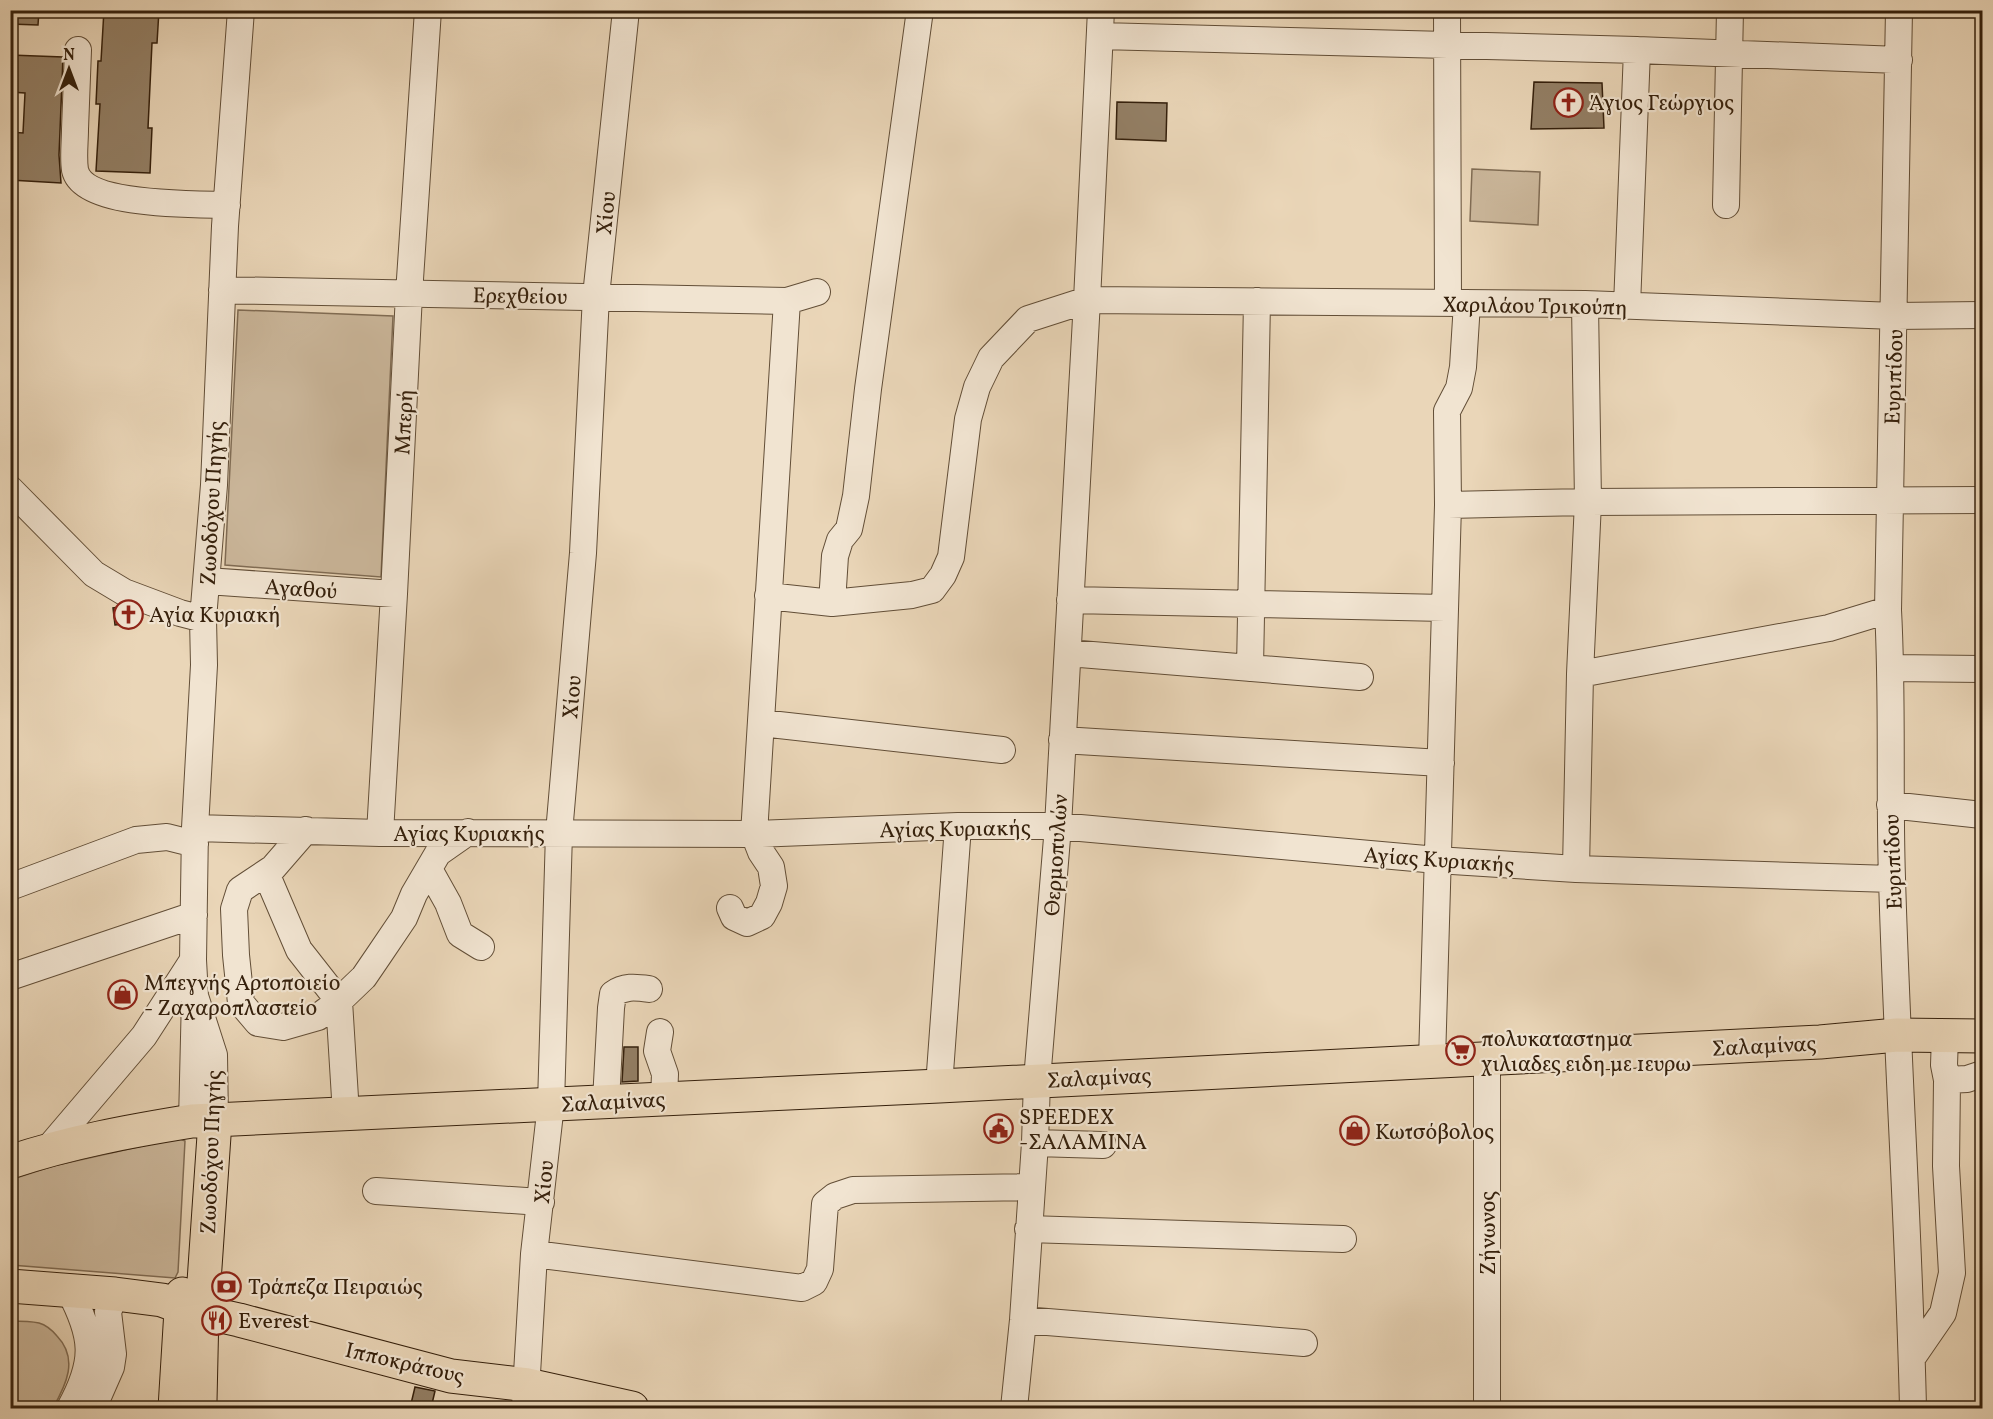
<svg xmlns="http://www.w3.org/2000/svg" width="1993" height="1419" font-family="Vollkorn,serif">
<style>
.green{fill:#cbb79b;stroke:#806c54;stroke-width:1.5}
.building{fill:#937f65;stroke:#35200c;stroke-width:1.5}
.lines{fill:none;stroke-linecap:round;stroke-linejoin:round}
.minor-casing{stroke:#624e37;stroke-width:28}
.major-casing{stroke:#35200c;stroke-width:35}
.minor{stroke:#f1e4d1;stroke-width:26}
.major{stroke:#ead6b8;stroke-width:33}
.labels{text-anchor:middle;stroke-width:4.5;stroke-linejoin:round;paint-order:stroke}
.poi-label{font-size:22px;fill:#35200c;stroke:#f1e4d1;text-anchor:start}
.street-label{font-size:22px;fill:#35200c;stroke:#f1e4d1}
</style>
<rect width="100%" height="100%" fill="#ead6b8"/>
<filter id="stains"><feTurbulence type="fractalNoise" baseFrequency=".00333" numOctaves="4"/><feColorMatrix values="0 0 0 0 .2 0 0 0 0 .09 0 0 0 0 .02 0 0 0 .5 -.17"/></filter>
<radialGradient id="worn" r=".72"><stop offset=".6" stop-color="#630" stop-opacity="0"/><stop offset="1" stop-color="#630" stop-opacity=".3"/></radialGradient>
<path class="green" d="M1472,169L1540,172L1538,225L1470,221Z
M238,310L393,316L381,577L225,565Z
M178,1138L185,1141L178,1272L175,1278L11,1265L10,1180L53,1166Z
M10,1321C19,1321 30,1321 39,1323C46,1325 52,1330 57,1336C79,1359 66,1385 53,1408H11Z"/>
<path class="building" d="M10,10H39L38,25L10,24Z
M104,10H159L157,43H152L148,128H152L150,173L96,171L100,104H96L98,61H101Z
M10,55L63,57L59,155L61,183L10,180V132L23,133L25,93L10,92Z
M1534,82L1602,83L1604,128L1531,129Z
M1117,102L1167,103L1166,141L1116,139Z
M120,607L134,612L136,623L115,625L113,608Z
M624,1047H638V1081L622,1082Z
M415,1387L435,1391L431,1408H410Z"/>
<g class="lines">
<defs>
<path id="minor" d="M1447,10L1448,303
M1899,10L1888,610C1893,700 1889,789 1892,878C1897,1055 1909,1232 1913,1408
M1100,36L1637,50L1899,60
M78,50C77,76 76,102 75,129C75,142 73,157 75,170C83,207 197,204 227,205
M1726,205L1730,10
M222,290L787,301L817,292
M1627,306L1637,50
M10,489L94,574L124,592L180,613L203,619
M1448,505L1588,502L1982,500
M207,581L394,594
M768,596L832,603L912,595L932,590L943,575L951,557L968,419L977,387L991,358L1028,319L1087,300L1585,304L1895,316L1982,315
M1070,600L1445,608
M832,603L835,556L840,540L849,529L856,496L868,389L920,10
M1068,653L1360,677
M1250,668L1257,301
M1891,668L1982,669
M1580,674L1829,628L1888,610
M761,723L1002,750
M1062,740L1441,763
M1890,805L1982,815
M195,828L380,833L754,834L958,826H1058L1437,860L1576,869L1892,879
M306,830L273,868L240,890L234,909L236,955L241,1003L258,1023L283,1027L318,1017L339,1001L364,977L379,955L404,918L414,894L438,853L468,832
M380,833L394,594L409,294L428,10
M429,869L448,903L460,934L481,947
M1576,869L1580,674L1588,502L1585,304
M266,873L299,950L339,1001L346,1114
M10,887L136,840L167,837L195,844
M730,908L734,917L747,923L762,916L769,903L774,886L771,867L761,852L754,834L787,301
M10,977L194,915
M195,996L193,960L195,828L204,665L203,619L214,485L225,226L241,10
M660,1032L657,1051L665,1074L664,1099
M1945,1036L1944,1065L1947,1080L1967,1079L1982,1074
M1487,1058V1408
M1432,1061L1448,505L1447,411L1459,388L1463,367L1467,303
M939,1086L958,826
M606,1101L611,1008L613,994C624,986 635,987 649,989
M192,1121L195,996L214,1055L215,1121
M1035,1143L1103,1145
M47,1150L144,1036L193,960
M376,1191L541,1202
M1028,1229L1343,1239
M534,1254L802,1288L814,1282L820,1269L825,1204L835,1196L853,1190L1031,1187
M69,1290C94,1337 96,1361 70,1408
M1023,1320L1304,1343
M1912,1358L1943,1313L1952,1273L1946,1166L1947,1080
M93,1408L111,1367L113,1354L108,1312L115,1294
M525,1408L534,1254L551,1104L559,833L583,553L596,296L626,10
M1014,1408L1023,1320L1035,1143L1037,1080L1058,826L1087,300L1101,10"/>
<path id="major" d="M10,1162C70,1142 130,1131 192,1121L939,1086L1820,1042L1897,1035L1982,1036
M10,1286L115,1294L162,1300L181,1307L239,1320L451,1376L528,1385L632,1408
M175,1408L182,1294
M198,1408L200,1401L202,1311L215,1121"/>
</defs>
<use href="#minor" class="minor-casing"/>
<use href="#major" class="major-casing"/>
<use href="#minor" class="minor"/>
<use href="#major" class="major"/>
</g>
<defs>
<symbol id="church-ring" viewBox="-11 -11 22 22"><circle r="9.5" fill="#f1e4d1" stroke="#8f2418" stroke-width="1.5"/><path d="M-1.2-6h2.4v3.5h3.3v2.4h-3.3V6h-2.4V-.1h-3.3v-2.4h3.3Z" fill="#8f2418"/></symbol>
<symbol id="shop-ring" viewBox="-11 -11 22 22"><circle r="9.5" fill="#f1e4d1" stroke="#8f2418" stroke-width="1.5"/><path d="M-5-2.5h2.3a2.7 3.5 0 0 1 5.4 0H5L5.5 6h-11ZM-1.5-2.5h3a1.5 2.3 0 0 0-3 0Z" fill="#8f2418"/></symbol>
<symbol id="supermarket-ring" viewBox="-11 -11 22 22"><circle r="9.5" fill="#f1e4d1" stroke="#8f2418" stroke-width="1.5"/><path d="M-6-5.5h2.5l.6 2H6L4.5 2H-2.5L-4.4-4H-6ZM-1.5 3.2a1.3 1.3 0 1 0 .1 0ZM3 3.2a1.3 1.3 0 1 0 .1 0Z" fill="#8f2418"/></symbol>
<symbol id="civic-ring" viewBox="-11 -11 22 22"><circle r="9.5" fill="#f1e4d1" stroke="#8f2418" stroke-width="1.5"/><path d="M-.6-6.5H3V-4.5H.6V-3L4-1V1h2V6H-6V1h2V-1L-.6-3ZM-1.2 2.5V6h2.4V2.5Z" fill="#8f2418"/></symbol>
<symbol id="bank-ring" viewBox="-11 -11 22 22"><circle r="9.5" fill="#f1e4d1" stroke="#8f2418" stroke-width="1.5"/><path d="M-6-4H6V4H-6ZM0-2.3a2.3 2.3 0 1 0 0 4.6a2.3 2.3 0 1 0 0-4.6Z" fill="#8f2418"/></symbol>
<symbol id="restaurant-ring" viewBox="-11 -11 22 22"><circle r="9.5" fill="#f1e4d1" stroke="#8f2418" stroke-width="1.5"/><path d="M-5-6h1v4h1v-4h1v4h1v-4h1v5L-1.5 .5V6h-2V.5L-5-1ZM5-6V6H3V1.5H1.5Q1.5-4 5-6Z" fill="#8f2418"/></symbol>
</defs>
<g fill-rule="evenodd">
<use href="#church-ring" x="1552" y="86" width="33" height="33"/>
<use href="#church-ring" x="112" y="598" width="33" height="33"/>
<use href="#shop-ring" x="106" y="978" width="33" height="33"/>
<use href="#supermarket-ring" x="1444" y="1034" width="33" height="33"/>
<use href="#civic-ring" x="982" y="1112" width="33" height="33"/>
<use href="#shop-ring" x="1338" y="1114" width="33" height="33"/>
<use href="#bank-ring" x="210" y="1270" width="33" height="33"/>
<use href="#restaurant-ring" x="200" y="1304" width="33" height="33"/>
</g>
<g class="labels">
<g class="poi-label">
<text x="1589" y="110">Άγιος Γεώργιος</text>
<text x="149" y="622">Αγία Κυριακή</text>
<text x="144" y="990">Μπεγνής Αρτοποιείο<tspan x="144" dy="25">- Ζαχαροπλαστείο</tspan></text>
<text x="1481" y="1046">πολυκαταστημα<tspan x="1481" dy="25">χιλιαδες ειδη με 1ευρω</tspan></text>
<text x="1019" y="1124">SPEEDEX<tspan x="1019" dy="25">-ΣΑΛΑΜΙΝΑ</tspan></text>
<text x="1375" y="1139">Κωτσόβολος</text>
<text x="248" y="1294">Τράπεζα Πειραιώς</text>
<text x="238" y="1328">Everest</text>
</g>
<g class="street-label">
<text transform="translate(605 213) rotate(-84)" y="8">Χίου</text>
<text transform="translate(520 295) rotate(1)" y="8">Ερεχθείου</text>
<text transform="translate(1535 305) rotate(1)" y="8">Χαριλάου Τρικούπη</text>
<text transform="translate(1893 377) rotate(-88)" y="8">Ευριπίδου</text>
<text transform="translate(403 422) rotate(-87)" y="8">Μπερή</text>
<text transform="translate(211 503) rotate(-87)" y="8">Ζωοδόχου Πηγής</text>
<text transform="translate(301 588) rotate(4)" y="8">Αγαθού</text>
<text transform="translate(571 697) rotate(-85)" y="8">Χίου</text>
<text transform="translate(955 828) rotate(-1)" y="8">Αγίας Κυριακής</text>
<text x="469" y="841">Αγίας Κυριακής</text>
<text transform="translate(1055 855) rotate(-86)" y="8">Θερμοπυλών</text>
<text transform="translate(1439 859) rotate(4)" y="8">Αγίας Κυριακής</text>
<text transform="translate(1892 862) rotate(-92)" y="8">Ευριπίδου</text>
<text transform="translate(1764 1045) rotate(-3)" y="8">Σαλαμίνας</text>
<text transform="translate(1099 1077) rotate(-3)" y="8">Σαλαμίνας</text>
<text transform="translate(613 1101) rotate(-3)" y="8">Σαλαμίνας</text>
<text transform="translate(210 1152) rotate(-88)" y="8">Ζωοδόχου Πηγής</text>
<text transform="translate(543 1182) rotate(-84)" y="8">Χίου</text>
<text transform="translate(1487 1233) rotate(-90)" y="8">Ζήνωνος</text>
<text transform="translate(405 1362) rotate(13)" y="8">Ιπποκράτους</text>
</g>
</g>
<rect width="1993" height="1419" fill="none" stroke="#ead6b8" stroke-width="36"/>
<rect x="12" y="12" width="1969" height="1395" fill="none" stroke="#35200c" stroke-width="3"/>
<rect x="18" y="18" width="1957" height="1383" fill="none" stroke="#35200c" stroke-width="1.5"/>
<g transform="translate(69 69)" stroke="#f1e4d1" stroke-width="4.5" paint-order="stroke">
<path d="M0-4.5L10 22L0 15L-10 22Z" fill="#35200c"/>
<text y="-9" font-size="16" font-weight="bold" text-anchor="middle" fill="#35200c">N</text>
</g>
<rect width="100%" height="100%" filter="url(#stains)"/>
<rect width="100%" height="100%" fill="url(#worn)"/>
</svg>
